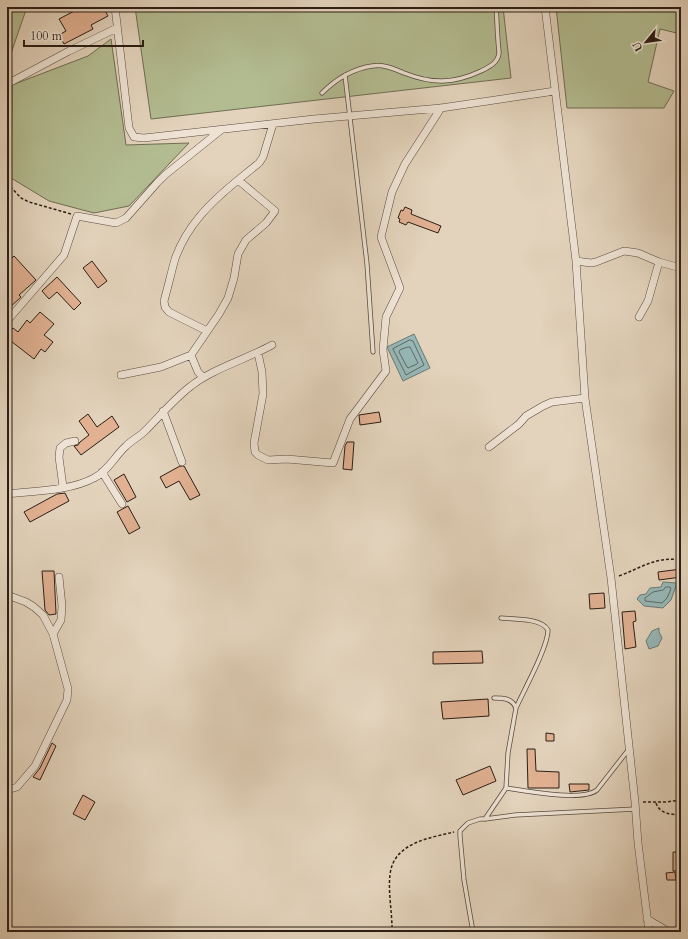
<svg xmlns="http://www.w3.org/2000/svg" width="688" height="939" font-family="Cardo,serif">
<style>
.green{fill:#b3bc91;stroke:#6f6d54}
.water{fill:#96b7b6;stroke:#6b7a76}
.lines{fill:none;stroke-linecap:round;stroke-linejoin:round}
.shore{stroke:#606a66;stroke-width:1}
.building{fill:#e1b192;stroke:#2b1e16}
.service-casing{stroke:#594b40;stroke-width:5}
.minor-casing{stroke:#594b40;stroke-width:8}
.path{stroke:#2b1e16;stroke-width:1.5;stroke-dasharray:3 2;stroke-linecap:butt}
.service{stroke:#ede2d3;stroke-width:3.5}
.minor{stroke:#ede2d3;stroke-width:7}
</style>
<rect width="100%" height="100%" fill="#e3d3bc"/>
<filter id="stains"><feTurbulence type="fractalNoise" baseFrequency=".005" numOctaves="4"/><feColorMatrix values="0 0 0 0 .2 0 0 0 0 .09 0 0 0 0 .02 0 0 0 .5 -.17"/></filter>
<radialGradient id="worn" r=".72"><stop offset=".6" stop-color="#630" stop-opacity="0"/><stop offset="1" stop-color="#630" stop-opacity=".3"/></radialGradient>
<path class="green" d="M7,7H27L8,62H7Z
M135,7H503L511,78L151,119Z
M556,7H681V34L660,29L648,82L674,91L664,108H567Z
M111,39L126,145L189,143L129,206L94,213L49,201L11,178L12,85L88,56Z"/>
<path class="water" d="M414,334L430,368L403,381L387,347Z
M663,582L677,583L671,600L663,608L644,606L637,599L640,595L646,594L650,588L661,587Z
M659,628V632L662,638L658,646L649,649L646,641L652,631Z"/>
<g class="lines">
<path class="shore" d="M410,340L413,341L424,365L406,375L393,349Z
M408,347H410L418,363L417,364L408,368L407,367L399,352L400,350Z
M666,587H670L671,589L667,598L662,603L645,601V598L653,592L663,590Z"/>
</g>
<path class="building" d="M82,7H103L108,16L91,25L93,29L64,44L59,35L66,31L59,19Z
M405,207L412,210L411,214L441,226L438,233L408,222L406,225L399,222L400,219L398,218L401,210L403,211Z
M14,256L36,280L19,295L21,297L7,310V263Z
M92,261L107,281L98,288L83,268Z
M57,277L81,303L74,310L57,292L49,299L42,291Z
M40,312L54,324L44,335L53,342L45,352L41,349L34,359L7,338V335L13,328L18,332L27,320L30,323Z
M379,412L381,422L360,425L359,415Z
M88,414L97,427L112,416L119,427L81,455L74,446L78,445L80,442L89,435L79,421Z
M347,442H354L352,470L343,469L345,446Z
M180,466H184L200,495L190,500L179,481L166,488L160,477Z
M124,474L136,497L127,502L114,480Z
M65,493L69,501L30,522L24,512L57,494Z
M128,506L140,528L129,534L117,512Z
M681,569V577L659,580L658,572Z
M42,571H54L56,614L49,615L45,610Z
M604,593L605,608L590,609L589,594Z
M635,611L636,621L633,622L636,647L625,649L622,612Z
M482,651L483,663L433,664V652Z
M488,699L489,716L443,719L441,702Z
M546,733L554,734V741H546Z
M52,743L56,746L40,780L33,777L40,768Z
M527,749H535L536,771L559,772V788H528Z
M490,766L496,781L463,795L456,780Z
M569,784H589V790L570,792Z
M83,795L95,802L85,820L73,814Z
M673,852H681V871H673Z
M675,872L676,880H667L666,873Z"/>
<g class="lines">
<defs>
<path id="service" d="M345,75L367,264L373,352
M322,93C336,79 352,69 372,66C384,64 394,69 404,73C432,84 453,84 481,71C489,67 498,63 499,53C499,49 498,44 498,40C497,29 497,18 496,7
M501,618C513,619 542,618 548,630C548,647 524,690 516,708
M494,698C503,698 512,698 516,708L508,753L506,788C526,791 582,802 597,790L629,749
M485,819L506,788
M473,932L464,880L460,836V831L468,823L480,819H485L515,815L636,809"/>
<path id="minor" d="M115,7L129,128L134,137L144,138L314,119L441,108L555,91
M545,7L576,261L585,398L611,578L635,802L638,843L649,932
M7,84L69,51L117,28
M576,261L591,263L596,262L624,251L638,253L659,262L681,268
M639,317L648,301L659,262
M7,321L64,255L77,216L116,223L126,218L157,183L165,175L221,130
M207,331L169,312L165,307L164,301C168,287 171,273 175,259C187,225 211,202 238,180
M258,353L262,372L263,394L254,443L255,452L258,455L268,460L287,459L333,463L350,419L386,371L383,350L386,317L400,288L381,237L392,192L405,164L441,108
M121,375L161,367L191,355
M203,377L198,372L191,355L219,314L228,298L234,278L238,254L246,240L266,223L275,211L238,180L259,163L263,157L273,124
M163,411L182,462
M489,447L519,424L526,416L543,406L552,402L585,398
M102,472L122,504
M63,487L59,457L60,448L66,443L75,441
M7,494C34,491 70,491 94,478C107,472 115,456 126,446C132,440 139,437 145,431C160,416 174,399 191,386C212,369 247,359 272,345
M7,595L26,602L34,607L43,615L53,634L68,689L67,700L35,766L17,787L7,790
M53,634L61,620L62,606L59,577
M647,919L669,932"/>
</defs>
<use href="#service" class="service-casing"/>
<use href="#minor" class="minor-casing"/>
<path class="path" d="M7,183L21,198L29,202L71,214
M619,576C641,568 656,556 681,560
M643,802H666L681,800
M656,803C660,814 670,814 681,815
M392,928C392,912 388,891 390,875C393,843 429,838 454,832"/>
<use href="#service" class="service"/>
<use href="#minor" class="minor"/>
</g>
<rect width="688" height="939" fill="none" stroke="#e3d3bc" stroke-width="24"/>
<rect x="8" y="8" width="672" height="923" fill="none" stroke="#2b1e16" stroke-width="2"/>
<rect x="12" y="12" width="664" height="915" fill="none" stroke="#2b1e16"/>
<g transform="translate(646 42) rotate(241)" stroke="#ede2d3" stroke-width="3" paint-order="stroke">
<path d="M0-3L7 15L0 10L-7 15Z" fill="#2b1e16"/>
<text y="-6" font-size="11" font-weight="bold" text-anchor="middle" fill="#2b1e16">U</text>
</g>
<path d="M24 40v6h119v-6" fill="none" stroke="#2b1e16" stroke-width="2"/>
<text x="30" y="40" font-size="12" fill="#2b1e16" stroke="#ede2d3" stroke-width="3" paint-order="stroke">100 m</text>
<rect width="100%" height="100%" filter="url(#stains)"/>
<rect width="100%" height="100%" fill="url(#worn)"/>
</svg>
